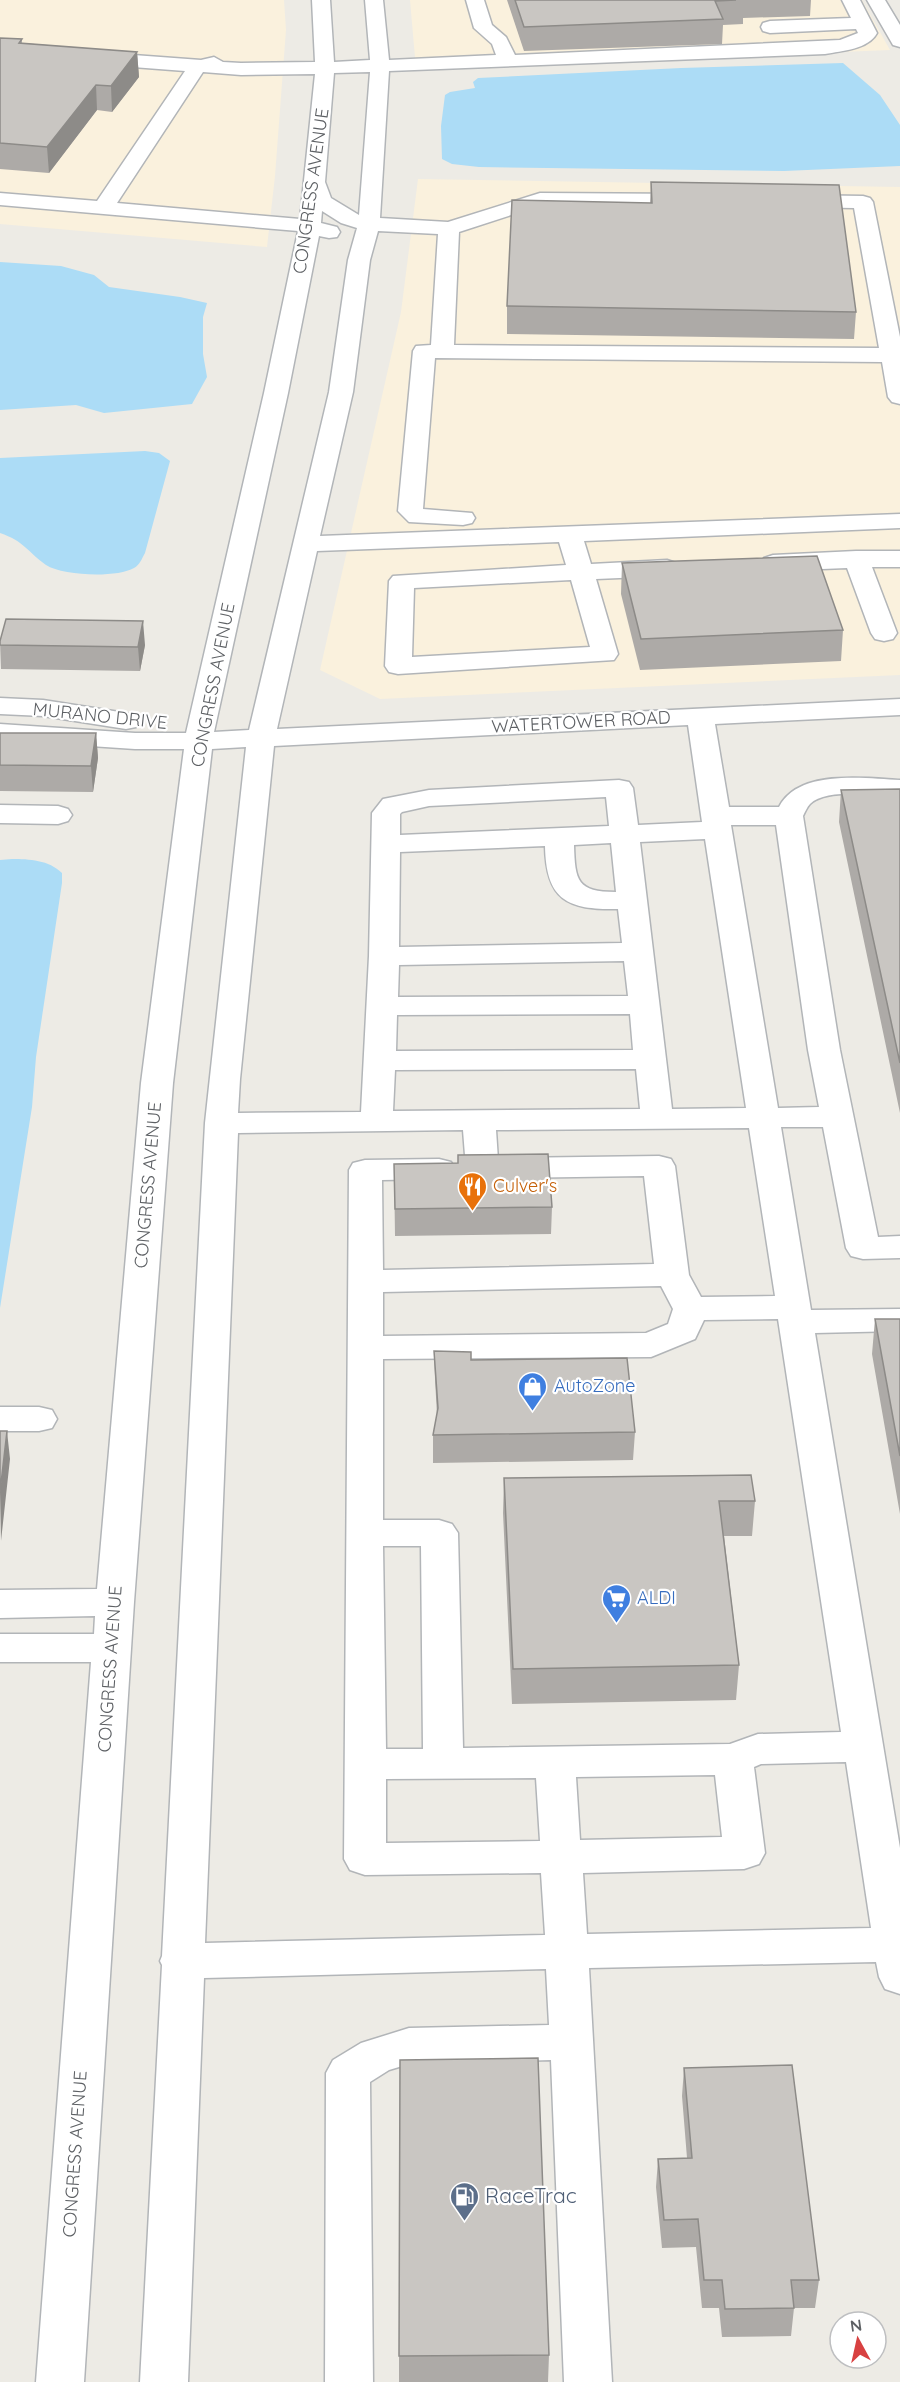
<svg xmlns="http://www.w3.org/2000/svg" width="900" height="2382" font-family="Quicksand,sans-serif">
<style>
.commercial{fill:#faf1dd}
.water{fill:#acdcf6}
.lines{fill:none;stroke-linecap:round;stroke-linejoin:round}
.minor-casing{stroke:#b2b5b8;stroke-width:3}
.minor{fill:#fff;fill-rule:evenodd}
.wall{fill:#adaaa7}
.shaded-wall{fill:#8d8b88}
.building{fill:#c9c6c2;stroke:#8d8b88;stroke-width:1.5}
.labels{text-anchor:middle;stroke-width:4.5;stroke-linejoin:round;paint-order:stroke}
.street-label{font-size:18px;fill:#5d6064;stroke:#fff}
.food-label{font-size:18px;fill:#c56008;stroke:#fff;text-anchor:start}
.shop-label{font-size:18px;fill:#366cbe;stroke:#fff;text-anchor:start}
.near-service-label{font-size:21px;fill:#4e5e75;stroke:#fff;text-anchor:start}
</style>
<rect width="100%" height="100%" fill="#edebe5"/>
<path class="commercial" d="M0,0H284L286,30L275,176L267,247L0,224Z
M410,0H862L890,50L416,69Z
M418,179L900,187V675L380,699L320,670L401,312Z"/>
<path class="water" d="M843,63L880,95L900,125V166L784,171L479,167L452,164L442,159L441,126L445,95L450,92L475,88L473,82L478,78L681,68Z
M0,262L61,266L94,275L109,287L180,297L207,303L203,317V354L207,377L192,404L104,413L76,405L0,410Z
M145,451L159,453L170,461L145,553C142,558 140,565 134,568C117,578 63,576 46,565C28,552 24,541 0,533V458Z
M12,859C29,859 49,860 62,873V883L36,1057L32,1107L0,1308V860Z"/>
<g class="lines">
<defs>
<path id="minor" d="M312,0H330L334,62L370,60L365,0H383L389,60L496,55L492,44L474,28L466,0H484L492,25L506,37L515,55L840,40L858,33L856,29L770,33L763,31L761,27L763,23L770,21L851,18L842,0H860L877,33C869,49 842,51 825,54L389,71L380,218L448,222L540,193L694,194L701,196L704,200L701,204L694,206L542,205L459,232L454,345L879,348L854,208L797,207L790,205L787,201L790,197L797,195L863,196L870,198L873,202L900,337V404L892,402L888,397L882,362L435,358L423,509L472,513L475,518L472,523L463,525L409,522L398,511L413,351L416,346L431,345L438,234L378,231L370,260L353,392L320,536L900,514V528L584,541L591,564L667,560L676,563L680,568L676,573L667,576L596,579L618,654L614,660L398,674L389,672L385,666L389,581L393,576L566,565L559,542L317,551L277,729L900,699V715L715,724L729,807H779C798,769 864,778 900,780V796C879,795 826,788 810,804C807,807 805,812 803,816L840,1050L878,1237L900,1236V1258L863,1259L851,1256L846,1248L823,1127H781L811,1310L900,1309V1331L815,1333L900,1848V1994L885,1989L879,1977L876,1962L589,1968L612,2382H564L551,2060L409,2064L389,2070L370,2082L373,2382H325L326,2073L333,2060L361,2043L409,2028L549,2025L546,1969L204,1978L188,2382H140L162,1965L160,1961L162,1956L205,1123L246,747L212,749L173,1083L134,1602L84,2382H36L91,1662H0V1634H94L95,1616L0,1618V1590L97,1589L141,1083L184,749H135L0,740V724L135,733H186L264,393L298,231L0,205V193L97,201L185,71L93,64L86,62L83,58L86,54L93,52L201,60L214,57L223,62L241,63L315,62ZM203,72L241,75L315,74L300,219L117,203ZM370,72L359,215L331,198L325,182L334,73ZM322,211L341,223L357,228L348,260L329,392L249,730L214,732L288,393L319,236L329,238L337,237L340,232L337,227L321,223ZM571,580L590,647L412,657L414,588ZM688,725L702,822L638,825L633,788L629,782L619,780L429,790L383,799L372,813L369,956L361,1112L238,1113L240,1079L274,746ZM606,797L609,826L400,835V814L402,812L429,806ZM731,825H776L808,1050L819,1107L778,1108ZM705,839L746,1108L672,1109L640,842ZM611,843L616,892C577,892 575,881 574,845ZM545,846C546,900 567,910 618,909L622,943L399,947L400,852ZM624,961L628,996L398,997L399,965ZM630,1014L633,1050L396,1051L397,1015ZM636,1069L640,1109L393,1111L395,1070ZM749,1128L775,1296L701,1297L689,1275L675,1166L671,1159L659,1156L506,1158L498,1160L496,1130ZM463,1130L466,1168L470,1175C484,1179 493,1175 506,1178L644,1176L654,1264L383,1270L382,1180L439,1179L451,1176L455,1169L451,1162L439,1159L365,1160L353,1163L349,1170L344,1859L350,1870L365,1875L541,1873L545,1935L205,1943L238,1133ZM661,1286L673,1309L668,1324L646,1333L383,1336V1292ZM778,1319L841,1732L758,1734L730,1744L463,1748L458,1533L452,1524L439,1520H383V1359L651,1357L695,1339L704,1320ZM383,1546H421L423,1749H386ZM846,1762L871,1928L587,1934L583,1873L744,1869L759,1864L765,1853L754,1767L761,1764ZM715,1775L722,1837L580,1840L576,1777ZM536,1778L540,1841L386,1843V1779Z
M867,0H885L900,25V47L893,45Z
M856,551H900V567H872L897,633L893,639L884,641L875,639L871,633L847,568L773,571L764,568L760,563L764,558L773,555Z
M0,698L43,700L126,713L136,715L140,721L136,727L126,729L43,716L0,714Z
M0,805L58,806L68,809L72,815L68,821L58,824L0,823Z
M0,1407H39L52,1410L57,1419L52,1428L39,1431H0Z"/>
</defs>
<use href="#minor" class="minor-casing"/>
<use href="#minor" class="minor"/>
</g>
<path class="wall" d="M507,0H811L810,16L743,18V24L723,25L722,44L524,51Z
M0,38L22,39V43L137,52L139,77L112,112L97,110L49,173L0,169Z
M651,182L856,312L854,339L507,334V306L650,203Z
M622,563L843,630L841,661L640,670L621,594Z
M0,641L145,645L140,671L1,669Z
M0,733H96L98,758L93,792L0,791Z
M900,789V1113L839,822L841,790Z
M458,1163L552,1207L551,1234L395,1236L394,1164Z
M875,1319H900V1514L872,1354Z
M434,1351L471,1360L635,1432L633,1460L433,1463V1435L437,1415L435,1379Z
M504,1478L755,1501L752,1536H724L739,1665L736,1700L512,1704L503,1513Z
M684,2068L819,2280L815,2308H794L791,2336L722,2337L719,2308H702L696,2247L662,2248L656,2187L658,2159L687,2158L682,2096Z
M549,2355L548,2382H399V2356Z"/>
<path class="shaded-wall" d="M137,52L139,77L112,112L111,86Z
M96,85L97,110L49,173L47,147Z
M143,621L145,645L140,671L138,647Z
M96,733L98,758L93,792L91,766Z
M7,1431L10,1459L1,1541L0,1492Z"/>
<path class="building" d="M515,0H736L715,1L723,19L524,27Z
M0,38L22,39L19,43L137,52L111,86L96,85L47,147L0,143Z
M651,182L839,185L856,312L507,306L512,200L652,203Z
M817,556L843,630L641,639L622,563Z
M6,619L143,621L138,647L0,645V641Z
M0,733H96L91,766L0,765Z
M900,789V1063L841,790Z
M548,1154L552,1207L395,1209L394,1164L458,1163V1155Z
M875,1319H900V1456Z
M434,1351L471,1352V1360L627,1358L635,1432L433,1435L438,1408Z
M0,1431H7L0,1492Z
M751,1475L755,1501H719L739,1665L513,1669L504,1478Z
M538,2058L549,2355L399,2356L400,2060Z
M792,2065L819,2280H791L794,2308L725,2309L722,2280H704L698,2219L664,2220L658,2159L692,2158L684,2068Z"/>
<defs>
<symbol id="restaurant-pin" viewBox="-11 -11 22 30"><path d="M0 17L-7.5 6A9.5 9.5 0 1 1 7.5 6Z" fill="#e8710a" stroke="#fff"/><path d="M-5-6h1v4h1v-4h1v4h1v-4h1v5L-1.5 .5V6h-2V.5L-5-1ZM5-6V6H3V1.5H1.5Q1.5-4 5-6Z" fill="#fff"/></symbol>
<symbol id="shop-pin" viewBox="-11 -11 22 30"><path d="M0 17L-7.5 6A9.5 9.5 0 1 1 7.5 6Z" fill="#3f7fe0" stroke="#fff"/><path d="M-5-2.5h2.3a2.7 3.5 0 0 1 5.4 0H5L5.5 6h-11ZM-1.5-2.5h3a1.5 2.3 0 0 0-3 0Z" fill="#fff"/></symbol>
<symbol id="supermarket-pin" viewBox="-11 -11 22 30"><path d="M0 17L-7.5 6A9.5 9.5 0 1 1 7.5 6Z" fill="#3f7fe0" stroke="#fff"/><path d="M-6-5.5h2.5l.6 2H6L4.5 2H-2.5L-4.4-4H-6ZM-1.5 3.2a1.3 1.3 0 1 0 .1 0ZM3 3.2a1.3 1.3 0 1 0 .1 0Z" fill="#fff"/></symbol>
<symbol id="fuel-pin" viewBox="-11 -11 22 30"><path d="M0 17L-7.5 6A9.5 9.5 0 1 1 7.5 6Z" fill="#5c6f8a" stroke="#fff"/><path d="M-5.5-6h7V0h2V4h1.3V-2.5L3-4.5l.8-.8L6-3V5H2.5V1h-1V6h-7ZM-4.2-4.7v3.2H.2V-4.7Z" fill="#fff"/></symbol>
</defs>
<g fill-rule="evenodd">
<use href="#restaurant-pin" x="456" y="1170" width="33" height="45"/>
<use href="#shop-pin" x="516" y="1370" width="33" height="45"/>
<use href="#supermarket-pin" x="600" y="1582" width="33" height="45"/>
<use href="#fuel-pin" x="448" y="2180" width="33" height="45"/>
</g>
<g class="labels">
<g class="street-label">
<text transform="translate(311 191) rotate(-82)" y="6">CONGRESS AVENUE</text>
<text transform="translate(213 685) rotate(-79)" y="6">CONGRESS AVENUE</text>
<text transform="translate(100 716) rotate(6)" y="6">MURANO DRIVE</text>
<text transform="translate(581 722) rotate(-3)" y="6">WATERTOWER ROAD</text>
<text transform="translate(148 1185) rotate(-85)" y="6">CONGRESS AVENUE</text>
<text transform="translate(110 1669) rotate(-86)" y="6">CONGRESS AVENUE</text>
<text transform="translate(75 2154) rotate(-86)" y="6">CONGRESS AVENUE</text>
</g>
<g class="food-label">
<text x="493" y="1192">Culver's</text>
</g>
<g class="shop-label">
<text x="554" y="1392">AutoZone</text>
<text x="637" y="1604">ALDI</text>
</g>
<g class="near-service-label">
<text x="485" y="2203">RaceTrac</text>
</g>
</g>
<g transform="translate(858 2340) rotate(352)"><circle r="28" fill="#ffffff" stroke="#bebfc1" stroke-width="1.5"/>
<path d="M0-4.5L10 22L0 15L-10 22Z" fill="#d84141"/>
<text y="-9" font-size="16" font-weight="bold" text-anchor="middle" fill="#5d6064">N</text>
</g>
</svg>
